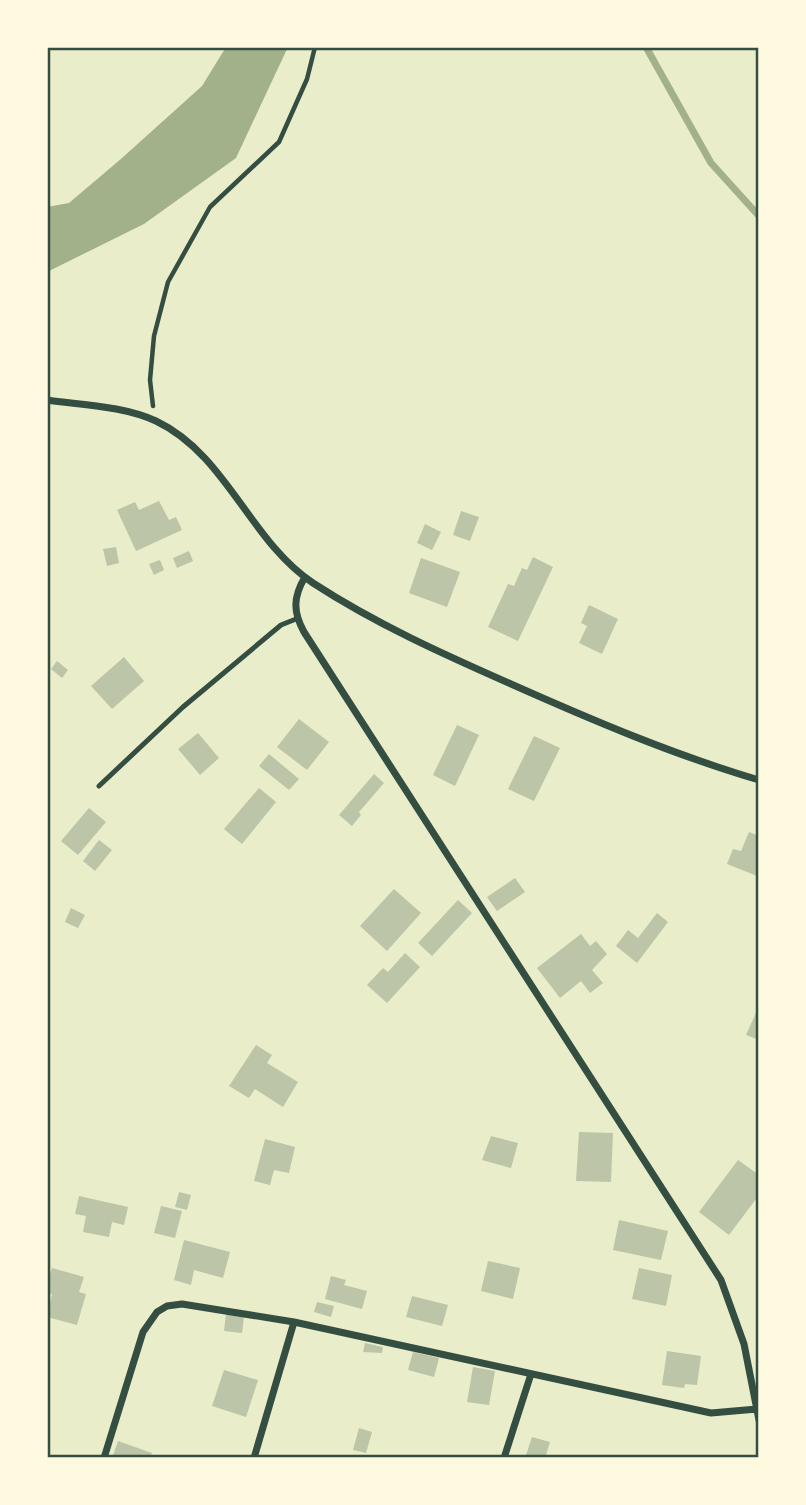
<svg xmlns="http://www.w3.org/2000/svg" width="806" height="1505" font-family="Raleway,sans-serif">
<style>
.water{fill:#a3b18a}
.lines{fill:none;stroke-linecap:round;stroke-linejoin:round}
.stream{stroke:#a3b18a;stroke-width:7}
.building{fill:#bcc5a7}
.path{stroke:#344e41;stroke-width:4.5}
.service{stroke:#344e41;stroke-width:5}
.minor{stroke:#344e41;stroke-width:7}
.neatline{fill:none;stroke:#344e41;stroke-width:2.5}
</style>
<rect width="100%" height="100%" fill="#e9edc9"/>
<path class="water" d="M226,47H288L236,158L144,224L47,272V207L69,203L122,158L202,86Z"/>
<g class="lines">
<path class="stream" d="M646,47L711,163L759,216"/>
</g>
<path class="building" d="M159,501L169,520L176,517L182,530L136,551L117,510L135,502L139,510Z
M461,511L479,517L470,541L453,535Z
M425,524L441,532L432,550L417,543Z
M116,547L119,563L107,566L103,549Z
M189,551L193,561L177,568L173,558Z
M533,557L553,567L518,641L488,627L508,584L514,586L522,568L527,570Z
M421,558L460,572L447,607L409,593Z
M160,560L164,570L154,575L149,564Z
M589,605L618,619L602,654L579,643L587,626L581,623Z
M124,657L144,681L112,709L91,686Z
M57,661L68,670L62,678L51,669Z
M299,719L329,742L307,770L277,747Z
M457,725L479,735L455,786L433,775Z
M198,733L219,758L200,775L178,749Z
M534,736L560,748L534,801L508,789Z
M269,754L299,779L289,790L259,766Z
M374,774L384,783L359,812L361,815L352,826L339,815Z
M259,788L276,802L242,844L224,829Z
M89,808L106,822L78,855L61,841Z
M749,832L759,836L757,876L727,864L733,849L741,851Z
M99,840L112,850L95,871L83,861Z
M515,878L525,892L497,911L487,897Z
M394,889L421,913L387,951L360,926Z
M458,900L472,913L432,956L418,943Z
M71,908L85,915L78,928L65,922Z
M657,913L668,922L637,963L616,946L628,930L638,938Z
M581,934L590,946L596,941L607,954L592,970L603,983L590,993L581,981L560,998L537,968Z
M405,953L420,967L387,1003L367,985L383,968L388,972Z
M759,1006V1040L746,1035Z
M256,1045L272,1055L267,1063L298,1082L283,1107L255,1089L249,1098L229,1086Z
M579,1132L613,1133L611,1182L576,1181Z
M491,1136L518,1143L511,1168L482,1160Z
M265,1139L295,1147L289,1173L274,1170L270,1185L254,1181Z
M738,1160L759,1175V1195L729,1235L699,1212Z
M179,1192L191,1195L187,1210L175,1207Z
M79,1196L128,1207L124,1225L112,1222L109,1237L83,1232L86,1216L75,1214Z
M161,1206L182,1211L175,1238L154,1233Z
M619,1220L668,1231L661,1260L613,1250Z
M184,1240L230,1252L223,1278L194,1270L191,1285L174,1280Z
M488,1261L520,1268L513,1299L481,1291Z
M52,1268L84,1277L79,1292L86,1294L77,1325L47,1317L52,1294L47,1293V1283Z
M639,1268L672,1275L666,1306L632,1299Z
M331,1276L346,1280L344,1285L367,1291L362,1309L325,1299Z
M412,1296L448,1305L442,1326L406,1317Z
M317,1302L334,1306L331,1317L314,1312Z
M226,1314L244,1316L242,1333L224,1331Z
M365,1343L383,1347L382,1353L363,1352Z
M667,1351L701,1356L697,1385L685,1384L684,1388L662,1385Z
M413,1352L439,1358L434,1377L408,1370Z
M473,1367L495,1371L489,1405L467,1402Z
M224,1370L258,1380L246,1417L212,1406Z
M359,1428L372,1432L366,1453L353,1450Z
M532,1437L550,1442L545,1458H525Z
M118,1441L152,1453L150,1458H112Z"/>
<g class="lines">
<path class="path" d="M153,406L150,380L154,336L168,282L210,207L279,142L307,79L315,47"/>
<path class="service" d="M99,786L183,707L281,625L296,619"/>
<path class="minor" d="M47,400C82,405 124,406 156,421C227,455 249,540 313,583C376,624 443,654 511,684C592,720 674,755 759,780
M305,577C293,597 293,612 304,632L721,1280L744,1344L759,1420
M104,1458L143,1332L157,1312L167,1306L182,1304L294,1322L711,1413L757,1409
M254,1458L294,1322
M504,1458L531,1374"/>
</g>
<rect width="806" height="1505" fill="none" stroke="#fefae0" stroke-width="98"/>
<rect x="49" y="49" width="708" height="1407" class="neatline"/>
</svg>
